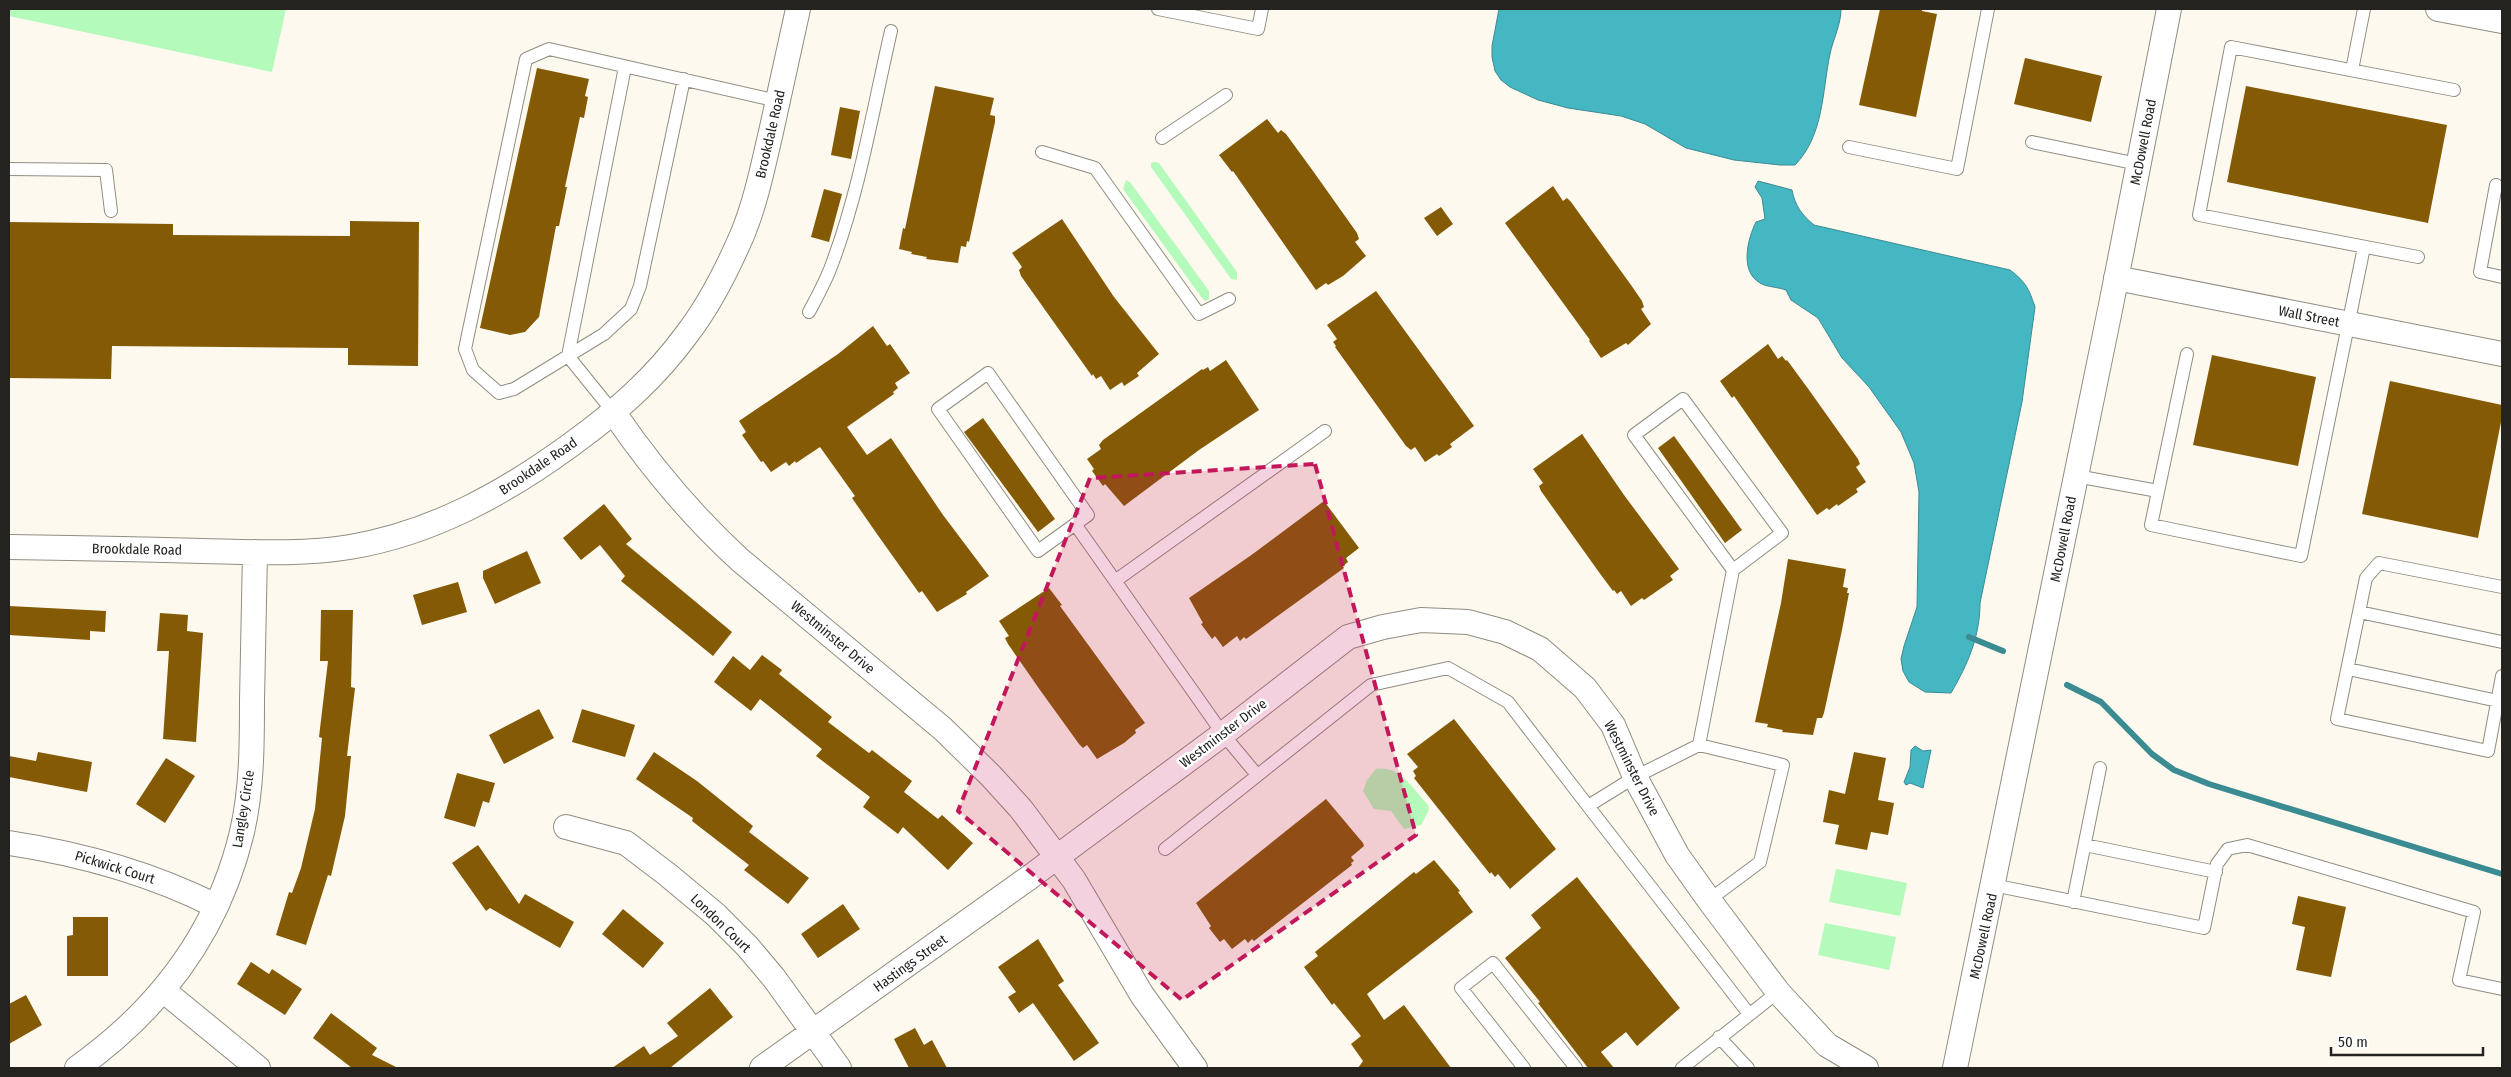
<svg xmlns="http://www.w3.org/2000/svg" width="2511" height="1077" font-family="'Fira Sans Condensed',sans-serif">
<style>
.green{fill:#b4faba}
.water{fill:#44b7c3;stroke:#3a8b92}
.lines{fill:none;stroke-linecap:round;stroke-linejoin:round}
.stream{stroke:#3a8b92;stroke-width:6}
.building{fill:#845a05}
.lane-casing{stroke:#908d82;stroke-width:14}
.street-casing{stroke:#908d82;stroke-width:26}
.lane{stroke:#fff;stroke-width:12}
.street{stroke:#fff;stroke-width:24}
.marked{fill:#c2185b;fill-opacity:0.2;stroke:#c2185b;stroke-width:4;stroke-dasharray:10 6;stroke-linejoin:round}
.labels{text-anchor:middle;stroke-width:5;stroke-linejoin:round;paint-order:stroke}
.street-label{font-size:14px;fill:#24231f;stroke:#fff}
</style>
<rect width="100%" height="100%" fill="#fdf9ee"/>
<path class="green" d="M9,9H286L272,72L9,16Z
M1154,162L1159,163L1237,272V280L1231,279L1151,167V163Z
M1126,180L1130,182L1209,291V299L1205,301L1202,298L1123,189Z
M1376,769C1400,765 1413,789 1428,805L1429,810L1421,825L1404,829L1391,811L1374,809L1363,791L1367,780Z
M1836,869L1907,883L1900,916L1829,902Z
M1825,923L1896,937L1889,970L1818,955Z"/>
<path class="water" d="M1499,9H1841C1841,25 1833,39 1830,54C1822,92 1824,135 1795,165H1780L1734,160L1686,148L1645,124L1621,116L1568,108L1538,100L1510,87L1501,80L1495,71L1492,57V46Z
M1758,181L1792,190C1795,206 1802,215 1814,225L2010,270C2026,282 2029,289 2035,307L2022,402L1980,603C1980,636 1968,664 1951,693L1925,692L1909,682L1903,671L1901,659L1904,646L1917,607L1919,492L1914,463L1901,432L1869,387L1842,358L1818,318L1791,300L1786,290C1778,287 1766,287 1760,283C1739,271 1748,238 1756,222L1765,219L1762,198L1755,187Z
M1915,746L1923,751L1931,750L1923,788L1910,783L1906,785L1904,782L1910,767L1911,750Z"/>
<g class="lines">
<path class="stream" d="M1969,637L2003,651
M2067,685L2101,702L2152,754L2174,770L2209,784L2502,874"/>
</g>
<path class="building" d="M1880,9H1922V11L1937,14L1916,117L1859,105Z
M2025,58L2102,76L2091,122L2014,104Z
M537,68L589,79L585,96L588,97L584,118L580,117L565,187H567L559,226H556L539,317L525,332L510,335L480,328Z
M935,86L994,98L990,115L995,116V122L969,242L967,241L966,247L961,246L958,263L926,259L927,257L911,254L912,252L899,249L903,228L905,229Z
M2246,86L2447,125L2428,223L2227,182Z
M840,107L860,111L851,159L831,155Z
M1267,119L1278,133L1281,130L1286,134L1313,171L1357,233L1359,239L1355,242L1366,256L1343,276L1328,285L1326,283L1316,290L1233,171L1232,172L1219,155Z
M1553,186L1563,201L1567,198L1571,202L1631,285L1642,301L1644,307L1641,309L1651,324L1628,345L1626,343L1601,358L1589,341L1590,340L1505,223Z
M824,189L842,194L829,242L811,237Z
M1441,207L1453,224L1437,236L1424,218Z
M1062,219L1114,297L1159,354L1137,373L1139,376L1124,386L1122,382L1110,390L1101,376L1096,379L1093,374L1092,376L1021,276L1019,270L1022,267L1012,253Z
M350,221L419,222L418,366L348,365V348L112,346L111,379L9,378V222L173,224V235L350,236Z
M1376,291L1474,426L1450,444L1452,447L1439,456L1437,454L1425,462L1415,447L1411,450L1406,446L1335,347L1336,346L1333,342L1337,339L1327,325Z
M873,326L887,346L890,344L910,373L895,383L898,388L893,392L894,394L847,427L867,455L891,438L943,515L989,576L966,592L967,594L937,612L922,591L919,593L877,534L852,498L855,496L820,447L796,463L795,461L789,466L786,462L771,472L763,461L761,462L742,435L746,432L739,421L838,354Z
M1768,344L1778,359L1782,356L1786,361L1787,360L1809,390L1858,459L1860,464L1856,467L1866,482L1856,489L1858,492L1838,506L1837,504L1829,510L1827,508L1817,515L1734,396L1732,398L1720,381Z
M2212,355L2316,377L2298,466L2193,445Z
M1226,360L1259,410L1199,450L1124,506L1105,484L1103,486L1092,471L1094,469L1087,459L1101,449L1099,445L1103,440L1202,369L1203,370L1208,367L1210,371Z
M2390,381L2502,405V417L2478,538L2362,514Z
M983,418L1055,519L1038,532L964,432Z
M1582,434L1624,495L1679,569L1670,576L1673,580L1644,600L1642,598L1631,606L1621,591L1617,594L1614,590L1613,591L1601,575L1541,491L1539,486L1543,483L1533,469Z
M1674,436L1742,530L1725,543L1658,448Z
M1324,501L1359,548L1346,558L1348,562L1343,566L1344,568L1246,639L1244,637L1240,641L1237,636L1223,647L1215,636L1212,639L1201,624L1203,623L1189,598L1250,556Z
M604,504L632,539L626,544L732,632L713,656L621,581L625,576L600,545L581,560L563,538Z
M527,551L541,583L495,604L483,578V571Z
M1788,559L1846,569L1843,587L1848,588L1847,593H1849L1842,630L1824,713L1822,718H1817L1813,735L1782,732L1783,730L1767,727L1768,724L1755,722L1781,603Z
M458,582L467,612L422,625L413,595Z
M1049,588L1062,605L1060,606L1145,723L1135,730L1136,733L1124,743L1097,759L1087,745L1083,748L1079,744L1040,690L1008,644L1005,638L1009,636L999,621Z
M9,606L106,611L105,632L90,631V640L9,635Z
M321,610H353L351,687L355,688L347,756H351L345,816L331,876L328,875L306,945L276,935L289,892L292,893L301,868L315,809L322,738L319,737L328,661H320Z
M160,613L188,615L187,631L203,633L196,742L163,739L169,651H157Z
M762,655L782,670L779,674L832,717L828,722L869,753L872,750L912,781L904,792L938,819L942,815L973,843L948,870L903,827L898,834L863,807L870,797L816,756L822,749L760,699L751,711L714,682L733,656L750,670Z
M539,709L554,738L504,764L489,735Z
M582,709L635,725L625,757L572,742Z
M1454,719L1556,849L1510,889L1498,874L1495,877L1491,872L1490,874L1414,778L1416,776L1413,771L1418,767L1407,754Z
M38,752L92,762L87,792L9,777V756L36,761Z
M654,752L697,781L753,826L749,832L809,878L788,904L744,870L749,865L692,821L693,818L636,779Z
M1854,752L1886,758L1878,800L1894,803L1888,835L1871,832L1867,850L1835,844L1839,825L1823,822L1829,790L1845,794Z
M166,758L195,776L165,823L136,804Z
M457,773L495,783L489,803L483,801L475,827L444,818Z
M1326,799L1363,843L1364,846L1351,857L1354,861L1351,863L1352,865L1254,941L1252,939L1248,943L1245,939L1232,949L1224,939L1220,942L1209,928L1211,926L1196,903Z
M478,845L519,904L525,894L574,922L560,948L490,908L486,911L452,863Z
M1434,860L1460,891L1458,892L1473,912L1367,994L1384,1020L1404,1005L1451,1068H1358L1363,1061L1351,1044L1361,1036L1334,1003L1332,1005L1304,967L1318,956L1315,952L1414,872L1416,874Z
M1577,877L1680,1008L1637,1046L1626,1032L1601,1052L1614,1068H1588L1538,1003L1540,1002L1505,958L1541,928L1531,915Z
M2298,896L2346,907L2331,977L2296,970L2305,927L2292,924Z
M843,904L860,929L818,958L801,934Z
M623,909L664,943L643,968L602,934Z
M73,917H108V976H67V936L73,935Z
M1038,939L1064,981L1058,985L1099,1043L1074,1061L1033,1003L1019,1013L1008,997L1016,992L998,967Z
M251,962L269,974L272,969L302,989L285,1015L237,984Z
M710,988L733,1017L670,1068H612L644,1046L650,1055L678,1036L667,1023Z
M26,995L42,1025L9,1044V1004Z
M331,1013L377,1048L372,1055L398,1068H352L313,1038Z
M915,1028L924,1045L932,1040L947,1068H909L894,1039Z"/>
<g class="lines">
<defs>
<path id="lane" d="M1158,9L1258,29L1262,9
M2352,70L2364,9
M684,79L640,286L631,309L604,334L514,389L499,393L473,370L465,349L526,59L549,49L778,101
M1162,138L1226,95
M2032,142L2138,164
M1849,147L1957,169L1988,9
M1042,152L1095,168L1199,314L1229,299
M9,169L106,170L111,211
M2496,185L2480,272L2502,277
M2418,257L2199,215L2231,47L2454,90
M809,312C817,297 826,281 832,264C860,189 873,109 891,31
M2187,354L2151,525L2301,556L2364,247
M988,373L1088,515L1038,551L938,409Z
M614,413L568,356L625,67
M2076,476L2158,491
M1075,524L1223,734L1257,775
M1733,570L1634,435L1683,399L1782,533L1733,570L1699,745L1635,777L1588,806L1749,1014
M1115,581L1325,431
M2502,587L2379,563L2366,578L2337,719L2488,751L2502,676
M2359,612L2502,642
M2348,669L2498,701
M1699,745L1783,765L1760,862L1709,900
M2085,845L2216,872
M1165,849L1371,685L1448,668L1508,702L1588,806
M1993,885L2204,928L2217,864L2228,849L2247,845L2474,912L2459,980L2502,989
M2073,902L2100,768
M1719,1037L1748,1068
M1524,1068L1461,988L1493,963L1576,1068
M1682,1068L1778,992"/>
<path id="street" d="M2438,9L2502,21
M2116,278L2502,354
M614,413C651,467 692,516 740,560L943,729L991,776L1021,809L1074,880L1142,995L1195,1068
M9,547C73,548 137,549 201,551C251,552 301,555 350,547C433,533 505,493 572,444C616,412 655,378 687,334C710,304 728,268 743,233C756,201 763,166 771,132C780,91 789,50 798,9
M566,827L626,843L668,875L716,915L747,946L774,978L839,1068
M9,843C82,854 150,873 216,906
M164,991L258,1068
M77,1068C160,1009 218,933 242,832C252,789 252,744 252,700C253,651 254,601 255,552
M762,1068L1030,877L1223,734L1348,637L1383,627L1421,620L1468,622L1505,632L1540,649L1585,688L1613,725L1635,777L1677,855L1709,900L1778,992L1827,1045L1866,1068
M1955,1068L2111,305L2169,9"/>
</defs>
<use href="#lane" class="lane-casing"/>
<use href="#street" class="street-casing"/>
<use href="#lane" class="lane"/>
<use href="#street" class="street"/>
</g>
<path class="marked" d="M1315,464L1416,835L1182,1000L958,811L1090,478Z"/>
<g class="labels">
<g class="street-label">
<text transform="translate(770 134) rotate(-77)" y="5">Brookdale Road</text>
<text transform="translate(2143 142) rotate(-79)" y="5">McDowell Road</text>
<text transform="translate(2309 316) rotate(11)" y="5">Wall Street</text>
<text transform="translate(538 466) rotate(-34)" y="5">Brookdale Road</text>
<text transform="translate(2063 539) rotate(-79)" y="5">McDowell Road</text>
<text transform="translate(137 549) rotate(1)" y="5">Brookdale Road</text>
<text transform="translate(833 637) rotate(40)" y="5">Westminster Drive</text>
<text transform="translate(1223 733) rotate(-37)" y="5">Westminster Drive</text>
<text transform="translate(1632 768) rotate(63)" y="5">Westminster Drive</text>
<text transform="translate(243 809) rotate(-81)" y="5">Langley Circle</text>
<text transform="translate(115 867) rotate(17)" y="5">Pickwick Court</text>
<text transform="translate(721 923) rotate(44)" y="5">London Court</text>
<text transform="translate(1983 936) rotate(-78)" y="5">McDowell Road</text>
<text transform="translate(910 963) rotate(-36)" y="5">Hastings Street</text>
</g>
</g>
<rect width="2511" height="1077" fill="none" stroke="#24231f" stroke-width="20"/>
<path d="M2331 1047v8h152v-8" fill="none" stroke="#24231f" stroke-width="2.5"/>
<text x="2338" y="1047" font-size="15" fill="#24231f" stroke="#ffffff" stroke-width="4" paint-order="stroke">50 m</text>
</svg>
